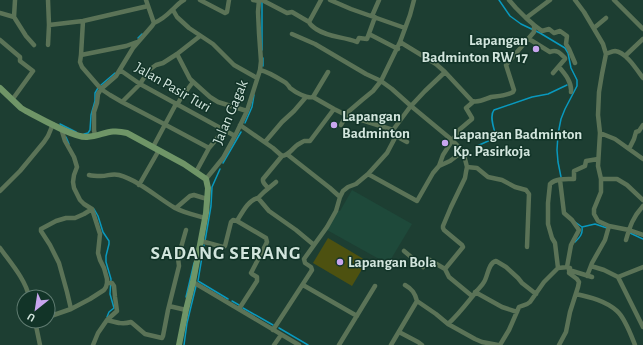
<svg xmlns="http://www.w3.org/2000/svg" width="643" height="345" font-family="'Alegreya Sans',sans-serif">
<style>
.built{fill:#1e493a}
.green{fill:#4d5110}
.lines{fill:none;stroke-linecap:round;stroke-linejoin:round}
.stream{stroke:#0999be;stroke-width:1.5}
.street{stroke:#5b7357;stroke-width:4.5}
.secondary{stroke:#6f9567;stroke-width:6}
.poi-dot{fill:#c8a5ef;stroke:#123428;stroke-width:1.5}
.labels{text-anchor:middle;stroke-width:3;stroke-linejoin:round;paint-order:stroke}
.poi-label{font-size:15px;font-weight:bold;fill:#d2e5dd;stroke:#123428;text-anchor:start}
.street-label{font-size:15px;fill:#d2e5dd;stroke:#123428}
.district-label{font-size:19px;font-weight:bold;letter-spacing:1px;fill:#d2e5dd;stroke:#123428}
</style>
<rect width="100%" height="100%" fill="#1d3e32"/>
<path class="built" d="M352,190L412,224L388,264L327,230L338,211H340Z"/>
<path class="green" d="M328,238L367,261L352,286L313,263Z"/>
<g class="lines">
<path class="stream" d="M499,0L510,16L521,24L540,33L565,48L568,53L571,68L577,80V86L565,109L561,119L558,134L557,150L558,162L561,177
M262,2V50
M138,38L142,34
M263,58V66
M101,85L115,73
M245,123L252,107L254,95
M60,124L76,132
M84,134L88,133L90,130L91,115L95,101V93L98,88
M66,137L69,144
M477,146L495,138L496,136C494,129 489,116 494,110L532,97L548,94L567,85
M223,163L241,132
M94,209L98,216L103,232L109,241V244L106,256V262L111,279L110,294L114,308L109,312L107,317
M575,222L582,227C583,234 580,237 575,242
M582,227L595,224L607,228
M630,233L643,239
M205,241L211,206L212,187L220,169
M204,245L198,281L228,299
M186,297L194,263
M232,301L239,305
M243,308L273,325
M279,328L308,345
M184,345L187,323L196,286"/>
<path class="street" d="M15,0L14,17L26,36L34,45
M48,0L49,25L83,21L148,6
M200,0L225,13L227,12L229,0
M253,0L259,1
M262,0L287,13L292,12L309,22C310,25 312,26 316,29C330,38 342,36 357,42L359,38L367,39L375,17
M330,0L351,9L405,28
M509,0L516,8L526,18L550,0
M575,0L584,12L603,44L606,54L602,74L599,92L598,115L600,133L598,166L601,179V192L594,209V214L598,221L609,226L629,230L643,235
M614,0L643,29
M173,10L177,17L189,28L213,44L234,65L257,78
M0,13L14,17
M372,16L379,0
M83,21L81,55L126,46L137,42
M309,22L321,0
M154,23C161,20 166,16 171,11C176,7 178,3 184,0
M534,25L542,31L549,29L554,33L560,31L567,36L566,44L569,49L575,63
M594,28L606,18
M292,34L315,44L366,74L381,81L392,89L411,106L452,140L458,146L464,155L467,167L466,172L465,178L451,207L443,226V228L444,230L462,245L463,247L445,269
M369,34L398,49
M529,39L550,52C557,49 560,53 565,58V59L553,73
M0,40L20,57V61L33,71L12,100
M400,42L436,64L445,72L472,101C479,103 485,99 491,97C499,96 506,96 513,92L514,90L506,65L534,32V25L526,18
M48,45L49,25
M177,54L190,79L210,97L218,102L247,111
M606,54C609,53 612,51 615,51C626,52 637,70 643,78
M81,55L80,62L82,67L101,89L110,95L122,102L164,124L209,148L196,172
M625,56L643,39
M559,67C565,74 572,82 571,92
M120,70L140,84L235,136
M260,70C269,72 278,78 286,83C287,84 289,86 290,88C295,92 307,99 313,97L334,109L346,115L393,130
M313,97L328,72
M122,102L140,84L149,70L156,65L163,63L177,54L200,36
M177,105L181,98L193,82
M240,125L273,148L282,156C289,155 291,150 296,146C298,144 301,143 304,141H310L334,109
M341,125L348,112L362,100L373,91L381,81L400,42L410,15L414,0
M61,128L65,141L74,157L77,167L74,175L73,182L74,188L80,200L84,204L92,209
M600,133L615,139L643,159
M95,135L94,130V112L97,103L98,94L101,89L116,76L133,48L152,26L154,23L146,0
M396,136L407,142
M265,142L282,122L294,111L306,97
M153,147L176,104
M209,148L224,130
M629,149L634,139L636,132L639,131L643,125
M288,155L330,188L340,197
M439,166L450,161L462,152
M467,167L477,168L488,177L502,180L515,187L526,190L529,194L527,247
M368,174L417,201L433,173L439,166L443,155L459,130L472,119V118L466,108L473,102
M89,175C93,176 97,176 101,176C108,176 112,173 119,175C138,180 158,198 175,208C185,213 195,215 205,218
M206,179L223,158L235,136L247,111L260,70L261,61L259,33L258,12L259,0
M601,179H617L627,185L643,200
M560,180L564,213L572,220L579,230L571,245L567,267
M139,185L159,150
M268,188C266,185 262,183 263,179L282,156
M0,191L20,171L44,142L48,136L53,124
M258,198L269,211L296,230L314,245
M176,208L190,196L194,195L207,199
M237,221C242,213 248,200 258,198L264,192L276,182
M626,240C630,226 633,217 643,206
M201,241L223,247L225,246L231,222L233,220L237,221L266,238L267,242L265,246L251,273L252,274L257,277V281L239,309
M0,248C10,262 26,280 29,297
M404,251L423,267L428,259L445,269L449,277L472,296
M591,266L604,270L618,277L643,327
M558,268L555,243L552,238L548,224V203L550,184C556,178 566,179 574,179V171L585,166L586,161L598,159
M569,270L592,277
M587,276L592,263L605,240L609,226
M618,277L643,267
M193,282L299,345
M303,285L357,316
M405,285C412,289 415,293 417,301L436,314L448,324L475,339L482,342L498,345
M475,292L502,307L517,312
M576,294C590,297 606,301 617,311C625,318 631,335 635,345
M169,306L186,310
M71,309L67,292L59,263L50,245L41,231V229L56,221L66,218H75L84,214L92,209
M48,317L71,309L90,299L104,290L106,287L107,283V279L104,268L100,260L98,253L100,234L92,209
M107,320C115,322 122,325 131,322L145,334L162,338L163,336L168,310L179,266L178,258L186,230
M35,321L40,345
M448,324C459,314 467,303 476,292C478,289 482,286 484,282C488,276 488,263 496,261L506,267L518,278L522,283L536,294
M273,330L312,270L311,267L305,263L304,259L327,227L336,211L340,197L343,191L348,187L356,184L368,174L387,153L396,136L393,130L410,107L425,91L445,72
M399,332L418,342L422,345
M93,345L98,333L107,320L117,311L115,297L114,286L112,283H107
M274,345L281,335
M339,345L375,286
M391,345L417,301
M500,345L509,330L519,307C523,305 527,305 530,302L544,282L558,268L568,267
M559,345L566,332L570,312L578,287L579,282L577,279L569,273L570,268"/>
<path class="secondary" d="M0,88L21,108L26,111C40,118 74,138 87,137C103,136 109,128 127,133L184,164L206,179L208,188L206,213L193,282L186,310L179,345"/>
</g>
<g class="poi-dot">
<circle cx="536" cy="49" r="4"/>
<circle cx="334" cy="125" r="4"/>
<circle cx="445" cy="143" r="4"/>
<circle cx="340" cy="262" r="4"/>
</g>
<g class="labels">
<g class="poi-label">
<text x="528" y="45" text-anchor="end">Lapangan<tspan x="528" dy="17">Badminton RW 17</tspan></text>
<text x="342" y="121">Lapangan<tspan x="342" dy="17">Badminton</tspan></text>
<text x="453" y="139">Lapangan Badminton<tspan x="453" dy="17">Kp. Pasirkoja</tspan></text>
<text x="348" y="267">Lapangan Bola</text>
</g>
<g class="street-label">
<text transform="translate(173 87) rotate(30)" y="5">Jalan Pasir Turi</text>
<text transform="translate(230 112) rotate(-67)" y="5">Jalan Gagak</text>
</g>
<g class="district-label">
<text x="226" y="259">SADANG SERANG</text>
</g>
</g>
<g transform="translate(36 309) rotate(210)"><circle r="19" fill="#123428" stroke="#5f7b70"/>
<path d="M0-3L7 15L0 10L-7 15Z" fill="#c8a5ef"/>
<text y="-6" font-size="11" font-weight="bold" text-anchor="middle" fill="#d2e5dd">U</text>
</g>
</svg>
